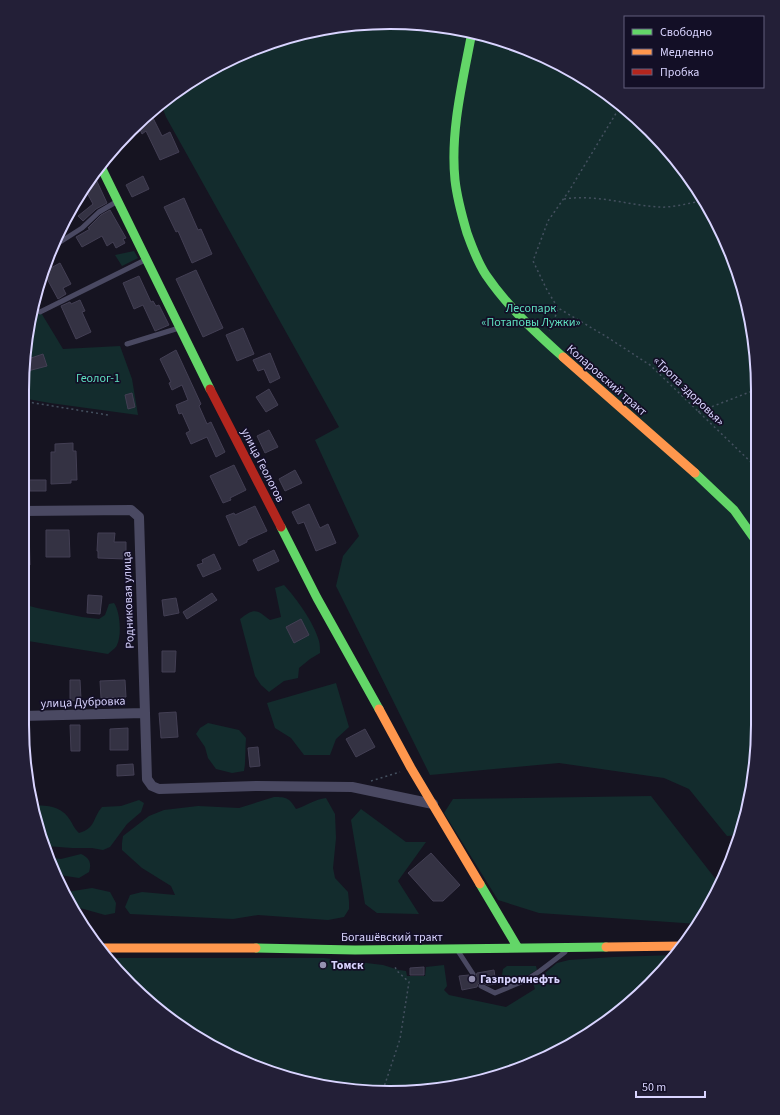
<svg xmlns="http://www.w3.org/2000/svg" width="780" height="1115" font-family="'Source Sans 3',sans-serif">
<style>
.green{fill:#132c2d}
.building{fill:#343243;stroke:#433f54}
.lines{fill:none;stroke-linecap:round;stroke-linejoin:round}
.path{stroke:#44505f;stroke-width:1.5;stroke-dasharray:2 3;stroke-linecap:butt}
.lane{stroke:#4a4962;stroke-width:5}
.street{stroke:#4a4962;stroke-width:10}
.fast{stroke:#63d668;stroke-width:9}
.slow{stroke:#ff974d;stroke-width:9}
.jam{stroke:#b3261e;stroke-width:9}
.poi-dot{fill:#9591b1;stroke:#130f26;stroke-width:1.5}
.labels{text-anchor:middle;stroke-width:3.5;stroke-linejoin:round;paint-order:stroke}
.park-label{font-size:12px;fill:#5fe0c0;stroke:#130f26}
.street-label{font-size:12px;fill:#d9d4ff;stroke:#130f26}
.poi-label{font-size:12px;font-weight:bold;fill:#d9d4ff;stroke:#130f26;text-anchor:start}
.rim{fill:none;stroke:#d9d4ff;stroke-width:2}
</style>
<rect width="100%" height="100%" fill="#161421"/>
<path class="green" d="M414,23L485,34L553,60L614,98L667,147L720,227L755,342L757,749L746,820L740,835L727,836L689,789L664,778L559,763L430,775L336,586L343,556L359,536L315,440L339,427L166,117L161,104L206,71L271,42L342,25Z
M134,251L138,258L122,266L115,255Z
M37,306L63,349L120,346L132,379L138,415L50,403L22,398L29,318L33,308Z
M284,585C297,599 314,623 319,641C320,645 320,649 320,653L310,659L299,668L298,678L284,681L269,692L261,685L255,676L240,619C255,607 257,610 270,620L281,617L275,588Z
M114,603C120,611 122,635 117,645C116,648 111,651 108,654L22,640V604L37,608L82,617L99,619L105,615L109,604Z
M336,683L349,727L336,739L330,755H304L291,738L275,728L267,703Z
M208,723L239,730L246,738C245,749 246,760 244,771L232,773L216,769L208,758L205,747L196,734L200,728Z
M651,796L721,886L698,924L539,913L498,900L444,813L453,799Z
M274,797C287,797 289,798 296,809C306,806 315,799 326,798L335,814L336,838L333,868L335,878L348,892L349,902V909L344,917L328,920L258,915L233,919L130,914L125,907L130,895L142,892L175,895L171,886L142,868L122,850V843L123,836L149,816L164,810L198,806L239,808Z
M139,800L144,803L141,812L127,824L110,847L103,850L92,848H72L46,846L35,820L33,806C46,804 63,807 70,820C74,826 73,827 79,833C96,828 92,819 102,807L121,806Z
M361,809L406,842H426L398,881L419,914L377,913L365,904L351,820Z
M81,854C89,858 92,862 89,872L79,878L59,875L52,858L61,859Z
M92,888L110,892L116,903L115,913L105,915L73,906L67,892Z
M676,955L633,1002L553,1055L438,1090H342L249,1065L148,1002L109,958H324L383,965L399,970L406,971L407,976H425L426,967L444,965L447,986L444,990L449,995L506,1007L535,989L533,983L557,963L569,960L613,957Z
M507,966H536L537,970C523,978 517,983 502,975L503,969Z"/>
<path class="building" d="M150,112L162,136L170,132L179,152L160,160L146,131L142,134L138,125Z
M143,176L149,189L132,197L126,185Z
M95,177L107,203L96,209L83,221L78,216L93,204L85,189Z
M184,198L198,230L201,229L212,254L192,263L178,231L176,232L164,207Z
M110,210L126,238L123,239L125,243L116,248L113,242L107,246L102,236L82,247L76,237L90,229L88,228L101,215Z
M60,263L71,284L63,288L66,294L58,299L45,275L47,270Z
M196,270L223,328L203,337L176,279Z
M139,276L151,302L153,301L156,306L159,305L169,325L155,331L143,305L134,309L123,283Z
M80,300L85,311L82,312L91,332L76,339L61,306L70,302L71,304Z
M243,328L254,354L237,361L226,335Z
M176,350L201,404L199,406L207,424L211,422L225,452L216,457L207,437L191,444L186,433L190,431L182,413L179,414L176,405L188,400L182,385L172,390L169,383L171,382L160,359Z
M270,353L280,378L270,383L264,369L258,371L253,360Z
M43,354L47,366L24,372L25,360Z
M269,389L278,405L266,412L256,397Z
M132,393L135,407L128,409L125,395Z
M269,430L278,447L265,453L257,436Z
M73,443V451H76L77,480H71V483L51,484V452H55V444Z
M234,465L246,490L230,498L231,500L223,503L210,476Z
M295,470L302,483L285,491L279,479Z
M29,480H46V491H30Z
M309,504L320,528L328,524L336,543L316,551L304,522L298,524L292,512Z
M255,506L267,531L247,540V542L239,546L226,516L234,513L235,515Z
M22,528H29L30,565H22Z
M46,530H69L70,557H46Z
M98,533H115L114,542H126V559L98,558V551H97Z
M274,550L279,561L258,571L253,560Z
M214,554L221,569L203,577L197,565L203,563L202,560Z
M212,593L217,600L187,619L183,612Z
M88,595L102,596L100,614L87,613Z
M176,598L179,613L164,616L162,600Z
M301,619L309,635L294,643L286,627Z
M162,651H176L175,672H162Z
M70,680H80L81,700L70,701Z
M125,680L126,697L101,698L100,681Z
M176,712L178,737L161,738L159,713Z
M70,725H80V751H71Z
M128,728V750H110V729Z
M365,729L375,747L356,757L346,739Z
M258,747L260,766L250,767L248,748Z
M133,764L134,775L117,776V765Z
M431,853L460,885L443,901H433L408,873Z
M424,967V975H410V968Z
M494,970L496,984L488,985L480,982L478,984L477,987L462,990L459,976L469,975L471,977L474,978L476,976L477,973Z"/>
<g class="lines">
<path class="path" d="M621,105L569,191L548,221L533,261L547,290L558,308L607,337L650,365L756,467
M564,199C596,194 627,205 659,207C672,208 689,203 702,201
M549,330L552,327L558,308
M22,401L108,415
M698,412L755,390
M371,781L400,772
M383,1090L400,1039L409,982L396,970L395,966"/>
<path class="lane" d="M57,244L82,228L99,212L116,202
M40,312L145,260
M127,344L179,328
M458,951L473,974
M481,986L495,993L526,980L540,971L565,952"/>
<path class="street" d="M22,511L131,510L139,517L147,779L152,786L159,789L258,786L352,787L433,804
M22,716L144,713"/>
<path class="fast" d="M472,32C463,80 450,131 455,180C457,198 462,216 467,233C472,247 478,263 486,275C507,306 535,332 563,357
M102,169L210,389
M695,473L734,510L756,541
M281,527L317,598L379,709
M480,884L518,948
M256,948L355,950L606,947"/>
<path class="slow" d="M563,357L695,473
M379,709L411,768L480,884
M606,947L684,946
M101,948H256"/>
<path class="jam" d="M210,389L281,527"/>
</g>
<g class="poi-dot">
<circle cx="323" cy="965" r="4"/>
<circle cx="472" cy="979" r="4"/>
</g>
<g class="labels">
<g class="park-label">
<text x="531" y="312">Лесопарк<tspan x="531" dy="14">«Потаповы Лужки»</tspan></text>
<text x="98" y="382">Геолог-1</text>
</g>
<g class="street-label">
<text transform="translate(607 380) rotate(41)" y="4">Коларовский тракт</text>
<text transform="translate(689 391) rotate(44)" y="4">«Тропа здоровья»</text>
<text transform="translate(263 465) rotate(63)" y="4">улица Геологов</text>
<text transform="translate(128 600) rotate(-92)" y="4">Родниковая улица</text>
<text transform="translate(83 702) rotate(-2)" y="4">улица Дубровка</text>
<text x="392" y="941">Богашёвский тракт</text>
</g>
<g class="poi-label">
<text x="331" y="969">Томск</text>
<text x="480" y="983">Газпромнефть</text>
</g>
</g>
<path d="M0 0H780V1115H0ZM390 29H390A361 361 0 0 1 751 390V725A361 361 0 0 1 390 1086H390A361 361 0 0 1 29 725V390A361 361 0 0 1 390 29Z" fill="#231f37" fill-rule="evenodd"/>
<path class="rim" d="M390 29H390A361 361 0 0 1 751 390V725A361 361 0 0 1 390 1086H390A361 361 0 0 1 29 725V390A361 361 0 0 1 390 29Z"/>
<rect x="624" y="16" width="140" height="72" fill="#130f26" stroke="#625e7d"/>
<rect x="632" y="29" width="20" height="6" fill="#63d668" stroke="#625e7d"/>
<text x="660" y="36" font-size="12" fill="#d9d4ff">Свободно</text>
<rect x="632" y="49" width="20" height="6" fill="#ff974d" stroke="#625e7d"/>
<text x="660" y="56" font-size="12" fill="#d9d4ff">Медленно</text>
<rect x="632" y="69" width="20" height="6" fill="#b3261e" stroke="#625e7d"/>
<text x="660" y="76" font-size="12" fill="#d9d4ff">Пробка</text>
<path d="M636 1091v6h69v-6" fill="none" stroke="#d9d4ff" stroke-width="2"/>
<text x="642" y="1091" font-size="12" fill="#d9d4ff" stroke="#130f26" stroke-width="3" paint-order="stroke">50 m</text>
</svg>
